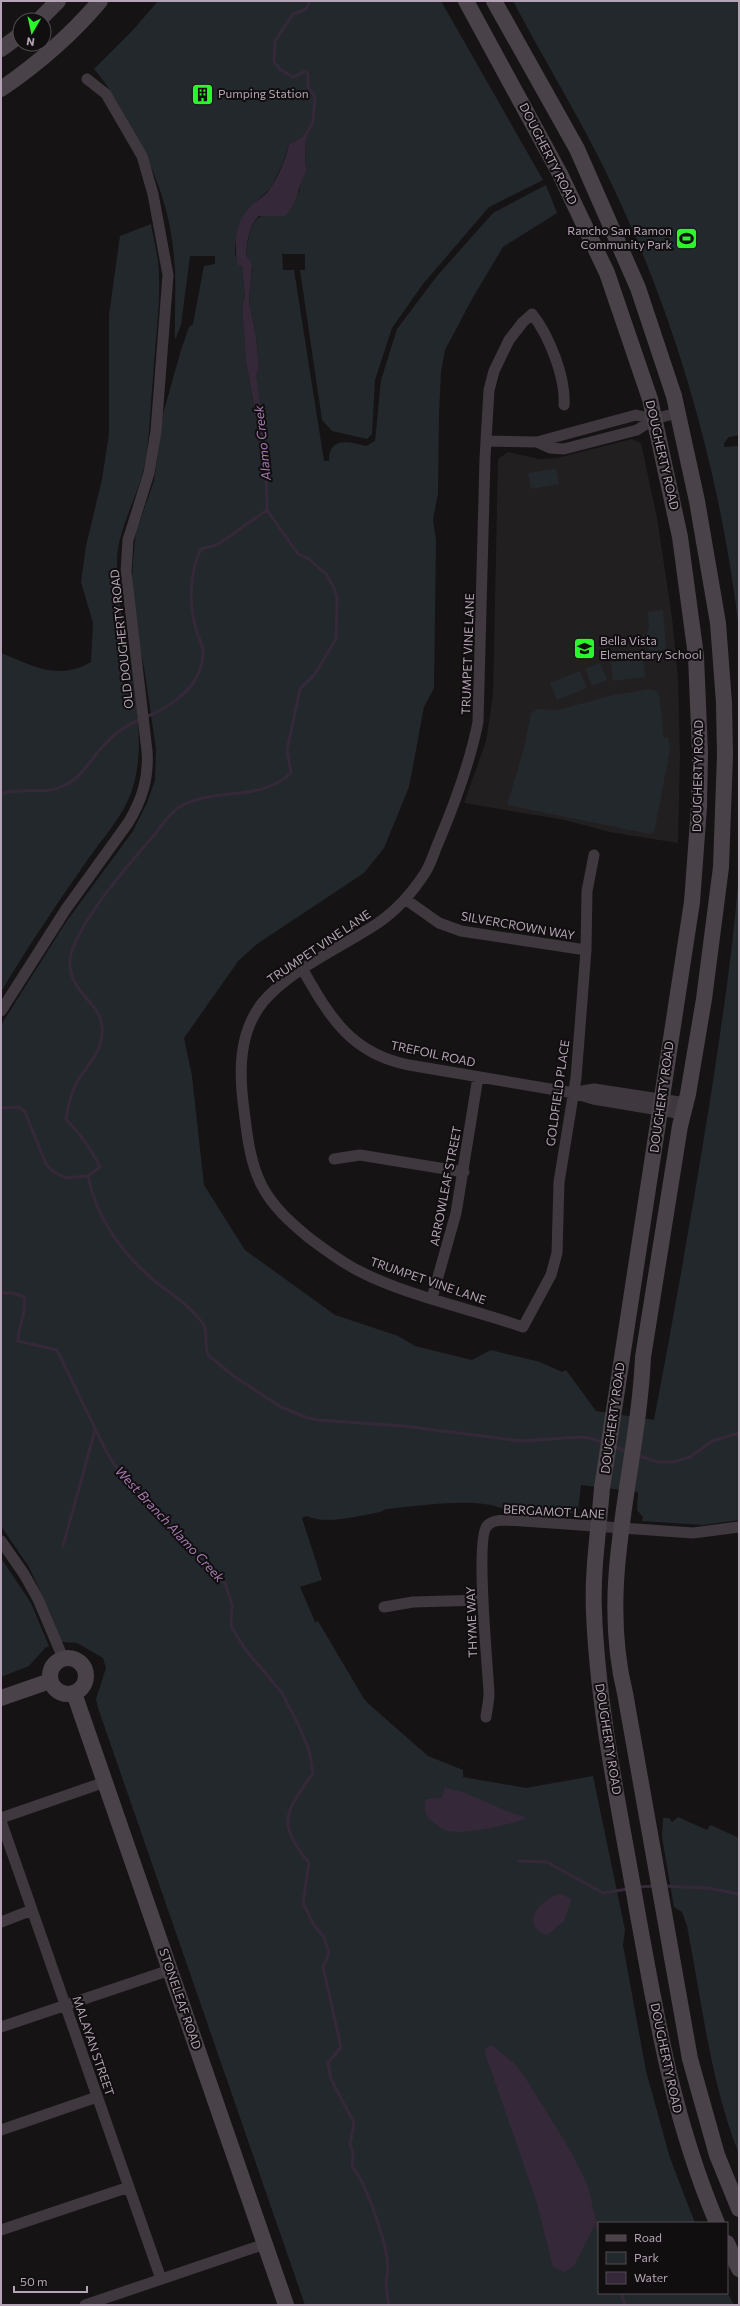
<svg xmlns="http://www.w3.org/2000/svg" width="740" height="2306" font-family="Commissioner,sans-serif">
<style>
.built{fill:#221f21}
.green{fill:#23282d;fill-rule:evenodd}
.water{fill:#352939}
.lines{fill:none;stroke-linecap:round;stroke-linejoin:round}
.stream{stroke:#352939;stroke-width:3}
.street{stroke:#3f383e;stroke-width:11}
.secondary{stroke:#4a4249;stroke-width:16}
.labels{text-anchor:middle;stroke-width:4;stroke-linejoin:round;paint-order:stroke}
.poi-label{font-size:12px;fill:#b5a4b5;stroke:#100e0f;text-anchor:start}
.street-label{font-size:12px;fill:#b5a4b5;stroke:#100e0f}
.water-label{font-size:13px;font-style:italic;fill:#a77ab2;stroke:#100e0f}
</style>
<rect width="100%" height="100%" fill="#151314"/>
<path class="built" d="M632,439L641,443L657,518L672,617L678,679L680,755L678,843L609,832L565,820L464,803L486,741L493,695L498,459L508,452L539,459L557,458Z"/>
<path class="green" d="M158,1H441L543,180L489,207L423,284L392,328L375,380L372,434L367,439L332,431L322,420L300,270H305V254H282L283,270H294L324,461H329C329,436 350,442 366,446L375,441L381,380L397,329L437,276L493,213L546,185L557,213L503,247L472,299L445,350L441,371L439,414L438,493L433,520L436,540L434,688L424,707L409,787L384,848L364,873L257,944L239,960L184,1038L192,1076L204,1185L245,1250L335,1315L398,1336L415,1346L472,1360L491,1350L540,1362L562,1372L566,1370L596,1411L654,1420C674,1316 692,1212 709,1107C721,1029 733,952 739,873V1520L703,1525L642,1521L643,1517L637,1510L638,1492L581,1485L578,1510L575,1513L501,1508C475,1497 416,1506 386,1509L380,1512C357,1516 328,1525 306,1516L302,1518L322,1580L300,1587L315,1622L318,1621L364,1699L371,1706L428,1756L463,1770V1777L526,1788L593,1776L625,1930L623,1945L646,2071L670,2158L695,2223H599V2293L727,2292L734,2305H305L98,1708L96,1699L106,1668L103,1658L77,1643L60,1642L42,1595L29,1567L1,1526V1025L66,922L133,831L147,803L155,780L156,749L144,667L138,642L132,581L133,560L136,532L154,481L163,414L181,350L189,327L193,324L204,266L215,264V256H190L181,325L175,340C174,312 177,285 174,257C170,207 154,169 130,125C119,105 109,86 94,69L133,30ZM305,133L306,136L305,161L307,170L302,178L299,192L273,216C250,210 248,239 246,255L252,265L249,302L256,336L259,369L256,376L254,406L246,362L242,305L245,298L242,266L235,254V244L252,205L271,188L283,163L289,144L301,138Z
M513,1H739V435L729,437L724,443V447L739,446V629C721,478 679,326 614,189C584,124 546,64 513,1Z
M151,224C153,236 156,248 158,260C162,299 155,340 153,378C150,409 150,438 144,468C137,498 117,531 117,562C116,632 154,724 132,790C123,817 102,839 86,862C56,905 27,948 1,992V653C34,666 57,681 91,662L93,623L81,582L86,546L102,479L109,434V315L120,236Z
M556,469L559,484L531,489L528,473Z
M663,610L666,649L651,652L644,641L649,627L648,612Z
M643,658L645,677L613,681L611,662Z
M600,663L607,680L592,686L585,669Z
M580,671L587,688L557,700L550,683Z
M650,689L657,691L659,696L664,738H668L670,750L654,832L650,834L507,805L524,749L531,713L538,709L558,710L609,696Z
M1,1558L31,1603L49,1646L45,1648L29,1666L1,1677Z
M678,1817L707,1830L710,1825L713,1826L739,1838V2154C710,2081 702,2002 687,1926L682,1912L674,1907L662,1837L663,1818H669L672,1822Z"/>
<path class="water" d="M304,133L306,136L305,161L307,170C298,185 298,203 285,216H259C249,225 247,242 246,255L252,264L249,302L256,336L259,369L256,376L260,405L258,407L254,406L246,362L242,305L245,298L242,266L238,265C233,242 235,223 252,205C257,200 265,196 270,189C278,177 286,159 289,144L301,138Z
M445,1788C474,1793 497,1810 525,1817L524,1819C509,1825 460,1836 445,1830C440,1828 436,1824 432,1821C424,1814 424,1809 426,1799L442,1798Z
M563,1894L571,1900L564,1921L547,1935C518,1925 541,1896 563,1894Z
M492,2045L516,2065L530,2085L571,2152L588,2186L596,2222L574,2266L564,2272L553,2267L536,2200L485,2053L486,2048Z"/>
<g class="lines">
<path class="stream" d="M304,138L313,122L315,97L308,87V74L306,71L293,77L281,70L274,62L275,41L293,14L306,9L310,1
M146,717C173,706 203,685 203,652C203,645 198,637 196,629C189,604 189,573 201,549L217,545L267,510L266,460L258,404
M1,794C21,786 43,796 63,786C82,778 92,757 106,743C115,733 129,724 141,719
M1,1108L19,1107L25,1112L46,1164L54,1172L66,1178L88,1176L100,1167C91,1148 80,1134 66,1119C68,1104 71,1093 78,1080C87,1066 101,1052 102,1035C106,1006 75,996 71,972C69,964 70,955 73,948C87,911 130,863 156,833C162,825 169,814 178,808C212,786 260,803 291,773L287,750L300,689L315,674L336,639L337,600L335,590L327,575L309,559L298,554L267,510
M88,1176C96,1218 123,1255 156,1282C171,1294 192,1307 203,1324C209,1333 203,1347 209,1356L235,1377L281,1407L308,1418L318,1420L403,1426L521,1441L580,1437L590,1438L604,1443
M1,1293H13L24,1297C27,1314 18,1325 18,1341L57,1350L106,1451L118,1470L213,1573L225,1583L232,1605L231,1626L245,1649L282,1693L298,1724L309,1750L313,1773C285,1813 276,1822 309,1863L303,1903L314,1925L324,1937L329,1953L323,1967L341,2047L328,2063L331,2079L354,2123L350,2144L353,2152L352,2166C367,2185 387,2243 388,2268C388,2273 386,2278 386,2283C386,2290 388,2298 389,2305
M613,1446L628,1452
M637,1455L657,1462H673L690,1457L712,1441L739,1433
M63,1546L95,1430
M519,1861L547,1862L603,1893L628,1889
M663,1886L708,1888L739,1894
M638,1887L654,1886
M596,2222L599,2231
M621,2293L625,2305"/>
<path class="street" d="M564,405C566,378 549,335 532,314L523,322L509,340L494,371L489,390L485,458L478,722C470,762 455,803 439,841C434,852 431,864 425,873C412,893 397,910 378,923C342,947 291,969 263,1002C238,1033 239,1073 244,1110C247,1135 250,1163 262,1186C273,1207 290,1222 308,1237C324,1249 341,1262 359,1271C410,1297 469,1308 523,1327L551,1275L557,1253L559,1182L576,1078L586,950L587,891L594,855
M486,441L537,442L550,448L564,449L637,430L654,419L677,413
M537,442L636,415L654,419
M405,899L439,923L461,931L586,950
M303,970C330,1018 352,1054 409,1065L574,1093L593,1099L683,1114
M1,1011L66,909L128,823C142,800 149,778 147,751L126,572L128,540L149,473L156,431L168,275L153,194L142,156L106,94L87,79
M576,1092L594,1089L686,1103
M334,1159L360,1155L464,1172
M432,1298L456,1213L478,1077
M1,1541L24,1574L38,1599L63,1658
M384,1607L413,1602L483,1600
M486,1717C487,1709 489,1701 489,1693C488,1669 475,1539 487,1526C495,1517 512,1521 523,1521L693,1533L739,1527
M1,1818L105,1782
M1,1821L161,2279
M1,1922L32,1910
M1,2027L170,1970
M1,2130L97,2097
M1,2230L129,2187
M85,2305L265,2244"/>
<path class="secondary" d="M466,1L560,174L607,273L650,399L680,537L696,656L700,753L699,807L692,902L602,1488C599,1529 592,1570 594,1612C598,1712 620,1811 637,1910C657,2020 673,2119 717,2223
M494,1L577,149L638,288L674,396L697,501L718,623L724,703L725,755L721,867L704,999L688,1094L680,1126L643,1357C638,1470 597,1580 625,1693L690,2059L717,2155L739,2209
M39,20L58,1
M1,49L20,35
M1,89C36,65 73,33 100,1
M50 1676a18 18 0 1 1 36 0a18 18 0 1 1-36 0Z
M74,1693L286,2305
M1,1698L50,1681
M727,2243L739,2269"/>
</g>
<defs>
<symbol id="building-square" viewBox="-11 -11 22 22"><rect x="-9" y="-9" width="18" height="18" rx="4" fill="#2bf52b" stroke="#100e0f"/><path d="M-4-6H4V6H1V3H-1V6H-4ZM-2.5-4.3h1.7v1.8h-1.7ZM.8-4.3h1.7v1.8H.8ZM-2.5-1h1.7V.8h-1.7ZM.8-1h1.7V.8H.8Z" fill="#111"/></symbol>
<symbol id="stadium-square" viewBox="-11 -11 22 22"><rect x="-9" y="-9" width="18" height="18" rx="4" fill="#2bf52b" stroke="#100e0f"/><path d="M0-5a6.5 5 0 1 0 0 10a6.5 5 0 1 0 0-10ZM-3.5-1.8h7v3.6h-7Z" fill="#111"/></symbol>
<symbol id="school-square" viewBox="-11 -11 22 22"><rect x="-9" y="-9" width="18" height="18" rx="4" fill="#2bf52b" stroke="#100e0f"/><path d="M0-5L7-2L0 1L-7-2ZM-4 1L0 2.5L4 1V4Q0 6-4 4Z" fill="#111"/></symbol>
</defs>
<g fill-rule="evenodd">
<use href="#building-square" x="190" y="82" width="25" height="25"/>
<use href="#stadium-square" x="674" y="226" width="25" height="25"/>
<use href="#school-square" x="572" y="636" width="25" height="25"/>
</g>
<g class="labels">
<g class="poi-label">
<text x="218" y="98">Pumping Station</text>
<text x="672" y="235" text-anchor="end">Rancho San Ramon<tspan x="672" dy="14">Community Park</tspan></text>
<text x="600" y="645">Bella Vista<tspan x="600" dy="14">Elementary School</tspan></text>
</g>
<g class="street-label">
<text transform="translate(548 154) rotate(63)" y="4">DOUGHERTY ROAD</text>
<text transform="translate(662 455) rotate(77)" y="4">DOUGHERTY ROAD</text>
<text transform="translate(122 639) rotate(-96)" y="4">OLD DOUGHERTY ROAD</text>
<text transform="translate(468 654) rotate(-88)" y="4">TRUMPET VINE LANE</text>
<text transform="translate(698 776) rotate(-89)" y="4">DOUGHERTY ROAD</text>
<text transform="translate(518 926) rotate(10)" y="4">SILVERCROWN WAY</text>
<text transform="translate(319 947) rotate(-34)" y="4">TRUMPET VINE LANE</text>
<text transform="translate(433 1054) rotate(12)" y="4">TREFOIL ROAD</text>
<text transform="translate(558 1093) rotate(-82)" y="4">GOLDFIELD PLACE</text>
<text transform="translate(662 1097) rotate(-82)" y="4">DOUGHERTY ROAD</text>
<text transform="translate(446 1186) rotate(-79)" y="4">ARROWLEAF STREET</text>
<text transform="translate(428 1281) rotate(19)" y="4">TRUMPET VINE LANE</text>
<text transform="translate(613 1418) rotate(-82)" y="4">DOUGHERTY ROAD</text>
<text transform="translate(554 1512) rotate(3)" y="4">BERGAMOT LANE</text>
<text transform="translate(472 1622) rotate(-92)" y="4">THYME WAY</text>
<text transform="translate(608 1739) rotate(81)" y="4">DOUGHERTY ROAD</text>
<text transform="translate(180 1999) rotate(71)" y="4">STONELEAF ROAD</text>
<text transform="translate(93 2046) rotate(71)" y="4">MALAYAN STREET</text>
<text transform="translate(666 2058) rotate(78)" y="4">DOUGHERTY ROAD</text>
</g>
<g class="water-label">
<text transform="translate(262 443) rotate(-96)" y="5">Alamo Creek</text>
<text transform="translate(170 1524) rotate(47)" y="5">West Branch Alamo Creek</text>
</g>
</g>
<rect width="740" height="2306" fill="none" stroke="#b5a4b5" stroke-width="4"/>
<rect x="598" y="2222" width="130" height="72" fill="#100e0f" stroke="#524a51"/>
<rect x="606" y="2235" width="20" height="6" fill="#4a4249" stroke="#524a51"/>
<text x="634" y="2242" font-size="12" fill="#b5a4b5">Road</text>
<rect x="606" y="2252" width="20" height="12" fill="#23282d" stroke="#524a51"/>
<text x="634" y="2262" font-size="12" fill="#b5a4b5">Park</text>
<rect x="606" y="2272" width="20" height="12" fill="#352939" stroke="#524a51"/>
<text x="634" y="2282" font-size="12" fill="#b5a4b5">Water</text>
<g transform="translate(32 32) rotate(189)"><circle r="19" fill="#100e0f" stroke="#524a51"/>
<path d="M0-3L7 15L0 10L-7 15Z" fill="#2bf52b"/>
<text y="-6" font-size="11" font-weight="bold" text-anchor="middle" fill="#b5a4b5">N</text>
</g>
<path d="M14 2286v6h73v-6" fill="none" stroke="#b5a4b5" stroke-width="2"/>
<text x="20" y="2286" font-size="12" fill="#b5a4b5" stroke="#100e0f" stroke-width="3" paint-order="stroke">50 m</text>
</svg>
